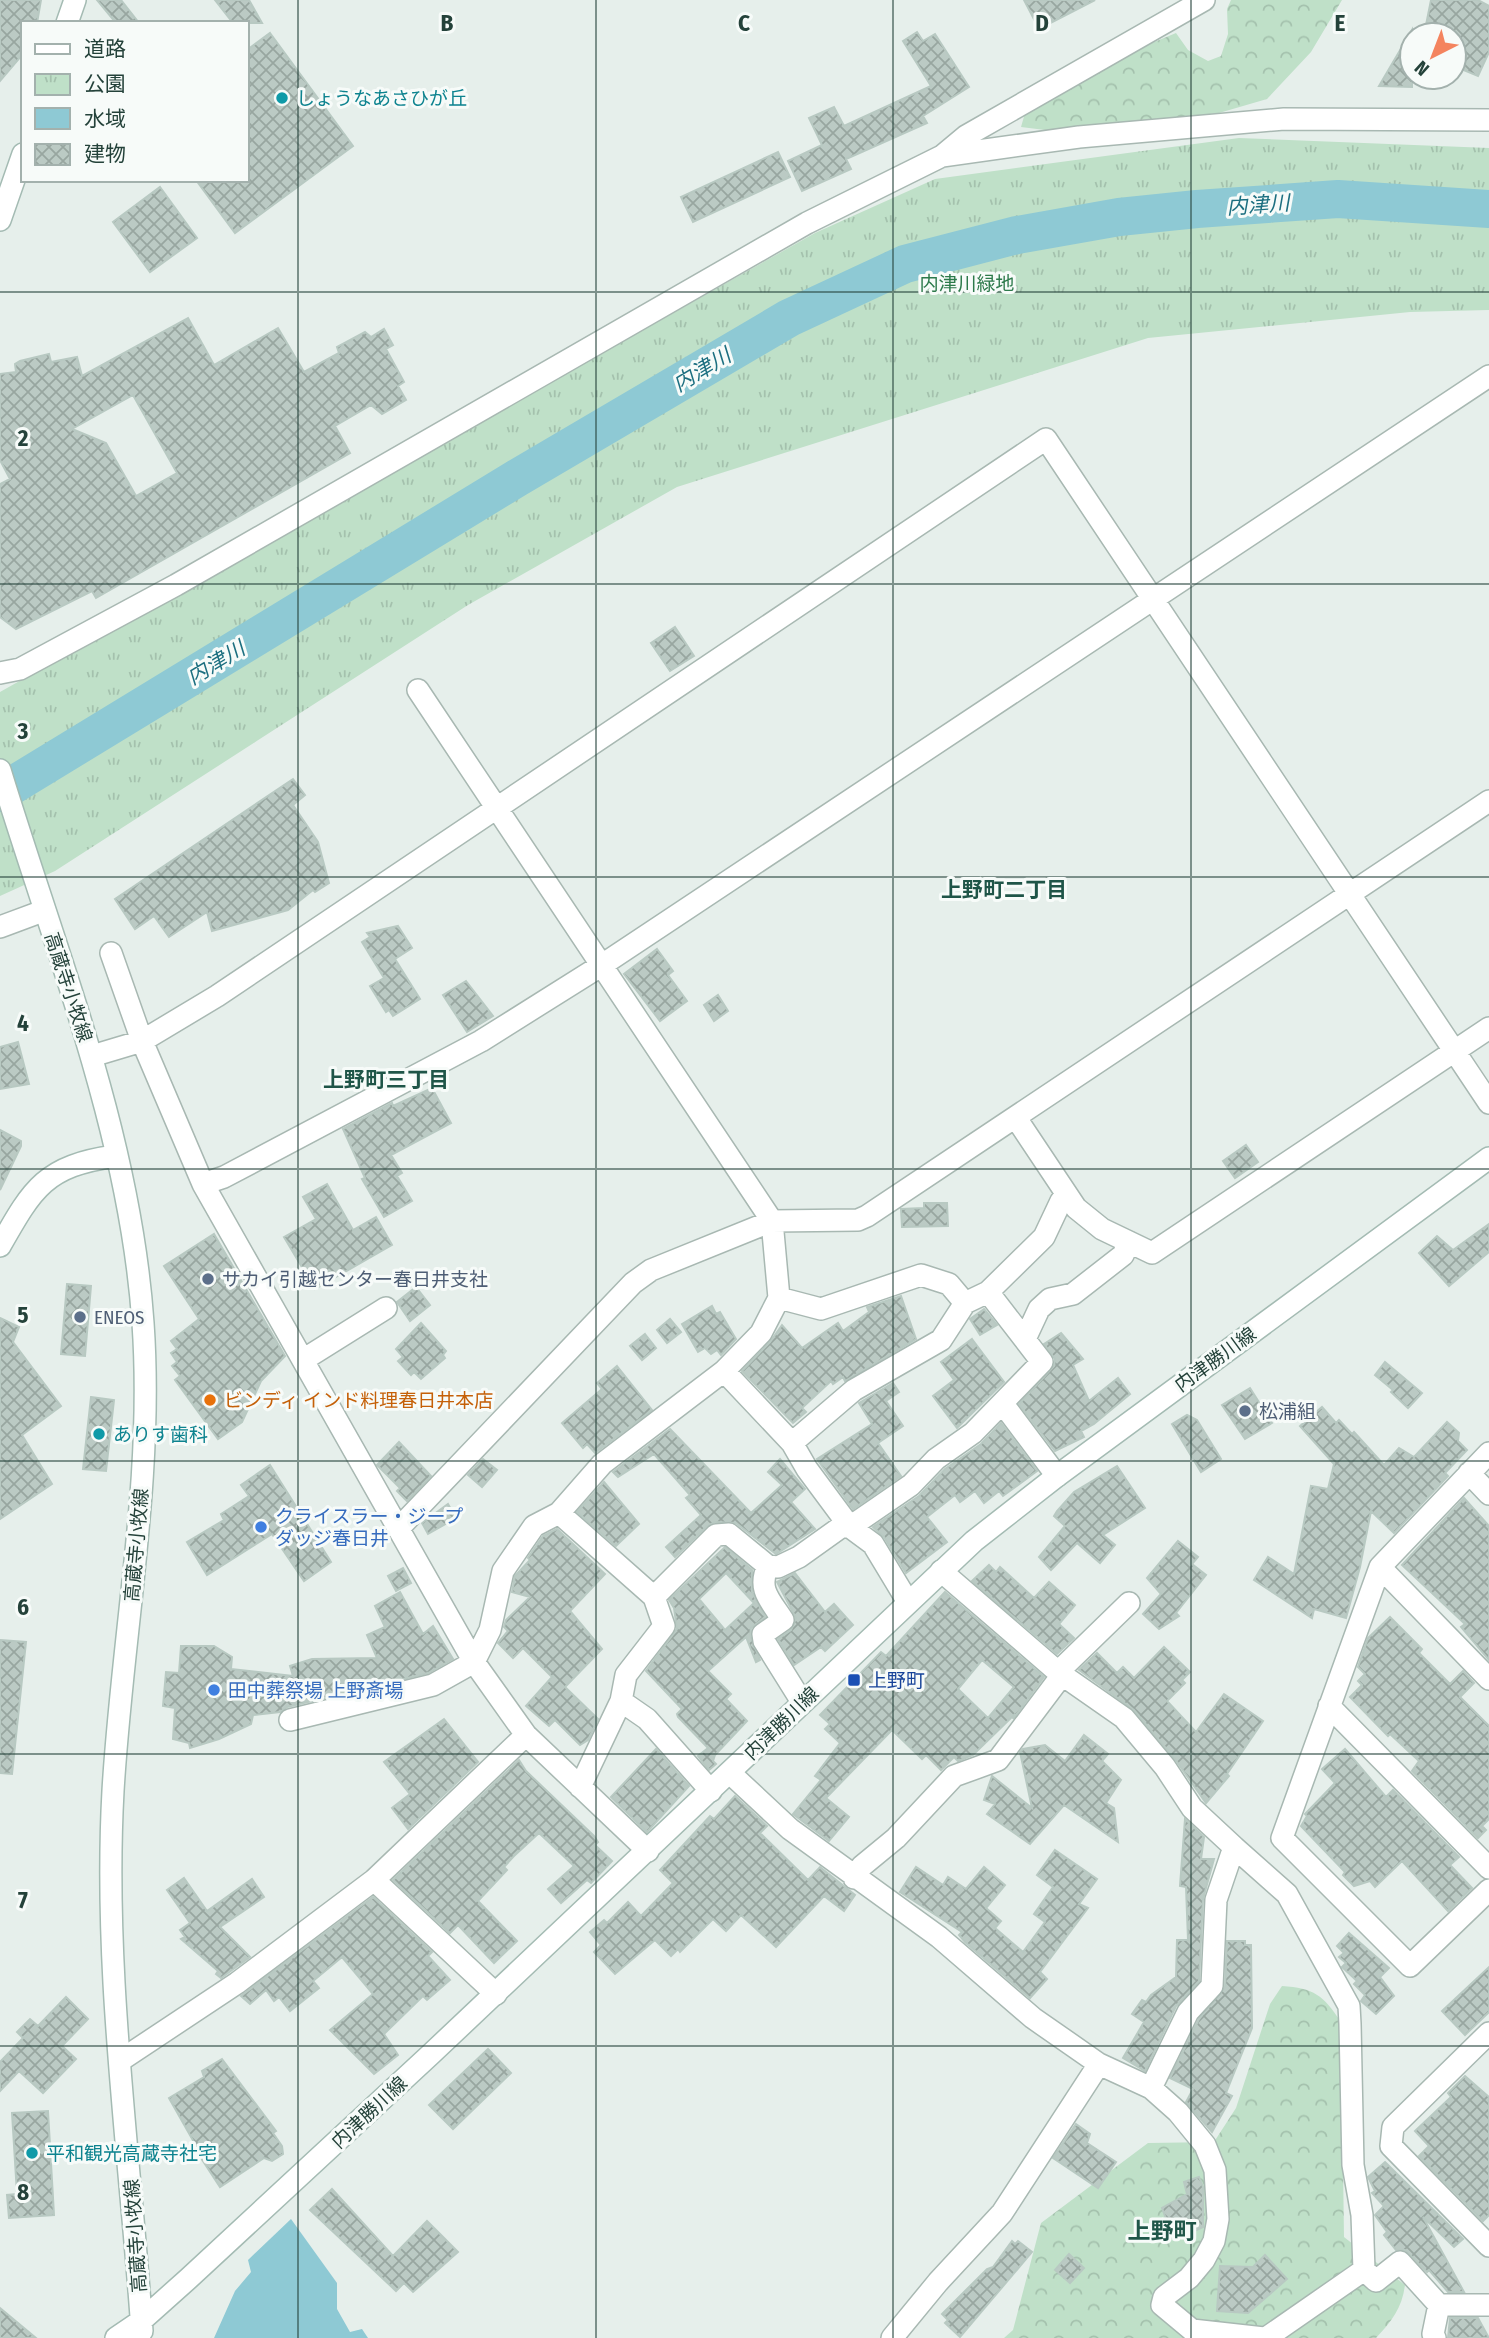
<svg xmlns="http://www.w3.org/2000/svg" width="1489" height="2338" font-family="'Fira Sans Condensed','Noto Sans JP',sans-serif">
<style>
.forest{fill:url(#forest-crowns)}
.park{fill:url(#park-tufts)}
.water{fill:#8ec9d4}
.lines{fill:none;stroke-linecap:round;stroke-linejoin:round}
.river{stroke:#8ec9d4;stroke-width:38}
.building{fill:url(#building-cross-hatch);stroke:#b8c9c2;stroke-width:2;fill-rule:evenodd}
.street-casing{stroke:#a8b8b2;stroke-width:24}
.secondary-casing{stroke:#a4bbb3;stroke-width:24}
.street{stroke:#fff;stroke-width:21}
.secondary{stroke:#fff;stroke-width:21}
.grid{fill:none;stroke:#24423a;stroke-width:2;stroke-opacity:0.55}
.culture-dot{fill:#0f9aa8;stroke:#f7fbf9;stroke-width:2.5}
.service-dot{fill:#5c6f8a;stroke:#f7fbf9;stroke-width:2.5}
.food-dot{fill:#e8710a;stroke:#f7fbf9;stroke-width:2.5}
.shop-dot{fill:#3f7fe0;stroke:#f7fbf9;stroke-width:2.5}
.transit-dot{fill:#1a4fb4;stroke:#f7fbf9;stroke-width:2.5}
.labels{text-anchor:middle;stroke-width:6;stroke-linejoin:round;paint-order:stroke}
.culture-label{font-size:19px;fill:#0d838f;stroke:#f7fbf9;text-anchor:start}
.park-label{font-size:19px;fill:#2d7a4b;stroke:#f7fbf9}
.street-label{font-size:19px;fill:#24423a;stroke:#f7fbf9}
.service-label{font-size:19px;fill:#4e5e75;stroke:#f7fbf9;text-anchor:start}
.food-label{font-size:19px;fill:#c56008;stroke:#f7fbf9;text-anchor:start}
.shop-label{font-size:19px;fill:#366cbe;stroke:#f7fbf9;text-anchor:start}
.transit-label{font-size:19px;fill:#164399;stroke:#f7fbf9;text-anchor:start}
.water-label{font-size:21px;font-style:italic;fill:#1c6f80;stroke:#f7fbf9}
.neighbourhood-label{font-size:21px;font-weight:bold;fill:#1f5548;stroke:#f7fbf9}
.quarter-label{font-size:23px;font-weight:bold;fill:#1f5548;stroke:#f7fbf9}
.grid-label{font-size:23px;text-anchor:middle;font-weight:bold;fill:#24423a;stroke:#f7fbf9;stroke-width:6;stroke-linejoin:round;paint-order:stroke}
</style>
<defs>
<pattern id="forest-crowns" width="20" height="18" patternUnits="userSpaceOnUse" patternTransform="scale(1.75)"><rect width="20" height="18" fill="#bfe0c8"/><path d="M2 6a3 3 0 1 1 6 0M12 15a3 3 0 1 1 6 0" fill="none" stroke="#a4c1ad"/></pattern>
<pattern id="park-tufts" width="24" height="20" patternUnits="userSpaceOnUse" patternTransform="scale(1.75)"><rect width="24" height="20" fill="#bfe0c8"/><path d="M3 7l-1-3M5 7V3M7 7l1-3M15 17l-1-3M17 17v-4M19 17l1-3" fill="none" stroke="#a4c1ad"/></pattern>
<pattern id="building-cross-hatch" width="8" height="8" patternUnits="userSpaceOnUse" patternTransform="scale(1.75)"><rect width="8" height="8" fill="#bbcac4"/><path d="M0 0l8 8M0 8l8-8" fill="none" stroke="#98a6a0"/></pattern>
</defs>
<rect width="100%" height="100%" fill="#e6efeb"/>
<path class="forest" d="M1231,0H1342L1311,52L1267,99L1219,113L1053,131L1021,127L1025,113L1140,48L1176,33L1188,50L1208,61L1221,56L1228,34L1227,9Z
M1282,1986C1314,1988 1323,1995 1341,2022L1344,2237L1405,2285C1402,2308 1392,2321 1376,2338H1004L1013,2330L1041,2223L1148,2143L1214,2142L1236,2108L1270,2004Z"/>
<path class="park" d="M1239,138L1489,148V310L1410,312L1148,338L677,487L468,605L55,871L0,896V692L815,233L935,179Z"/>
<path class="water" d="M291,2219L337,2283V2309L350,2332L362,2329L368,2338H214L235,2291L251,2272L248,2260Z"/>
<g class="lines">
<path class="river" d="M0,793L517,478L789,318L905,264L1017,235L1119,217L1197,209L1338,199L1489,209"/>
</g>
<path class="building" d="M0,0H41L37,23H23V54L0,81Z
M97,0H121L139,23H116Z
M215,0H249L262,23H233Z
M1024,0H1095L1039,29Z
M1431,0H1478L1489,6V52L1478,76L1454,66V35H1424Z
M1412,30V87L1379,86Z
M917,32L923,41L935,34L969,87L923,116L927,123L846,159L851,169L802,191L788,161L822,145L809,118L834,107L844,126L931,86L903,41Z
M270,33L353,146L235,233L196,180H247V50Z
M778,152L790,177L693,222L681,197Z
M160,187L197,238L150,272L113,222Z
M188,318L214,365L278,328L304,372L339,353L337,347L365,332L371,337L384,329L393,345L386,349L404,382L398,386L406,400L382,414L371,405L335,426L350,453L96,598L92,591L16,629L0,617V484L10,479L0,460V374L16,372L15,364L20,361L49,354L51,362L77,357L82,376ZM133,395L177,473L136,496L106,443L72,429Z
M675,627L694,656L670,671L651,643Z
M293,779L305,795L293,805L318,842L329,883L315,892L313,890L288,910L212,931L207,912L169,937L154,916L135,929L115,899Z
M398,926L412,948L395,959L420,999L393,1016L389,1010L386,1012L370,986L384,978L362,942L370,937L367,933Z
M657,949L673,971L668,975L687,1001L660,1021L624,974Z
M466,981L493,1016L467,1032L443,995Z
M718,995L728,1011L714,1021L704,1005Z
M18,1042L29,1084L0,1089V1047Z
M432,1088L451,1123L391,1155L402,1173L397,1176L412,1201L384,1217L362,1179L365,1178L343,1129L392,1103L393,1106Z
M0,1130L21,1141V1146L0,1190Z
M1246,1145L1258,1162L1235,1178L1223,1161Z
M327,1184L353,1230L376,1217L392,1245L315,1289L284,1237L316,1219L303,1197Z
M924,1203H947L948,1226L902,1227L901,1209L924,1208Z
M1489,1224V1252L1449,1286L1419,1253L1437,1236L1453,1250Z
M214,1234L285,1356L261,1381L242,1422L218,1439L175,1380L180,1376L172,1366L177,1362L171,1353L177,1349L171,1341L199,1319L164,1266Z
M67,1284L91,1286L85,1356L61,1354Z
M416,1287L430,1305L410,1321L397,1302Z
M901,1296L916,1339L845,1381L843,1377L833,1384L831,1381L802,1408L806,1412L793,1423L742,1371L770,1342L782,1325L802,1348L838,1323L843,1331L869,1312L867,1307Z
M712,1306L716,1314L720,1312L736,1339L721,1355L717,1350L711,1354L705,1348L698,1352L682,1324Z
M984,1309L997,1325L980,1335L970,1319Z
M0,1318L19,1327L13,1342L61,1406L22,1435L52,1484L0,1519Z
M670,1319L681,1332L667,1343L657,1330Z
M421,1323L446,1351L443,1355L445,1358L421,1379L414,1372L411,1375L398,1361L403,1357L396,1349Z
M1061,1333L1083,1359L1073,1365L1089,1401L1118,1378L1130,1394L1094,1424L1081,1431L1084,1437L1055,1451L1019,1404L1054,1366L1055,1359L1044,1344Z
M645,1334L656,1348L642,1360L630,1346Z
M972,1339L1004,1382L957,1428L933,1396L954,1380L941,1362Z
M1385,1362L1422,1393L1408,1408L1391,1392L1393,1390L1375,1375Z
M617,1366L652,1410L595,1453L587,1444L583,1448L562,1423L602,1389L597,1383Z
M893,1383L899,1392L886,1401L903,1426L878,1443L901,1476L853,1509L817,1459L872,1424L859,1403Z
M1250,1388L1272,1423L1245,1439L1222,1405Z
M91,1397L114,1400L106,1471L83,1469Z
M1322,1407L1336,1423L1339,1420L1352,1434L1354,1432L1384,1465L1399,1448L1414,1457L1447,1422L1459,1433L1458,1441L1467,1450L1445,1473L1448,1476L1394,1533L1371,1511L1360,1567L1346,1618L1314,1609L1312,1618L1254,1580L1268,1557L1294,1574L1311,1486L1328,1489L1334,1464L1300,1426Z
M1187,1415L1197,1420L1221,1459L1201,1472L1172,1424Z
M1001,1423L1037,1471L1003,1496L999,1491L984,1503L975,1491L960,1502L955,1495L927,1517L947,1542L906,1573L884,1537L873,1527L919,1496L945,1469L981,1444Z
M670,1429L751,1513L782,1485L768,1472L780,1459L805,1489L791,1502L815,1529L776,1554L736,1523L715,1522L707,1526L675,1557L666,1547L701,1515L686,1498L690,1495L654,1454L618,1477L613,1472Z
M399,1442L431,1476L407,1501L397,1491L400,1488L377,1465Z
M483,1459L497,1470L482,1487L468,1475Z
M270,1465L331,1562L304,1581L272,1534L207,1575L187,1542L224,1520L221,1514L249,1496L241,1485Z
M1117,1466L1145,1508L1103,1535L1115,1545L1100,1563L1077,1543L1051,1570L1039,1557L1065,1526L1054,1516L1057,1511L1074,1492Z
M604,1482L639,1524L616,1546L577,1512Z
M1464,1498L1489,1526V1660L1461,1627L1465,1624L1402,1565Z
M448,1504L456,1518L428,1534L422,1523Z
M557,1529L605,1574L570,1611L602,1649L565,1687L598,1719L588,1740L580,1745L555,1720L549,1726L526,1706L552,1677L523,1648L513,1658L498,1643L508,1631L504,1627L506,1620L530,1597L512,1592L515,1576L530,1560L528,1558L543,1536Z
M1178,1541L1198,1557L1192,1564L1206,1575L1176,1613L1179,1616L1159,1629L1143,1614L1161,1594L1147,1578Z
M725,1547L752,1570V1592L765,1617L751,1628L750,1635L760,1660L756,1662L746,1637L708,1671L731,1694L726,1699L747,1721L715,1755L713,1761L716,1764L709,1770L698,1756L708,1748L678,1717L677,1714L682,1709L646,1671L677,1629L674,1608L669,1600ZM726,1573L754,1603L725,1630L699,1599Z
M989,1565L996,1572L1000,1567L1034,1598L1049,1582L1075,1605L1059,1624L1074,1638L1057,1654L972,1581Z
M403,1568L411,1583L396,1591L388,1576Z
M795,1573L825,1612L834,1604L853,1625L825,1651L821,1647L794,1665L778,1639L791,1630L796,1618L777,1582Z
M400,1592L423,1634L433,1626L453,1659L428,1673L287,1707L280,1712L253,1715L251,1724L219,1739L190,1748L189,1743L173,1739L175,1708L163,1706L166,1672L179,1673L181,1646H214L232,1657L231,1669L293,1676L290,1666L312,1659L377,1658L367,1635L385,1627L375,1606Z
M945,1592L1044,1677L1013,1719L1015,1714L973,1755L958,1761L954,1757L941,1770L926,1755L922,1759L892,1730L826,1798L849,1817L829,1841L793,1814L821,1780L815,1776L840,1743L825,1729L830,1724L820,1715L881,1652L886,1656ZM982,1660L1014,1687L988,1718L958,1689Z
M1390,1617L1422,1649L1419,1653L1450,1684L1463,1671L1474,1683L1460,1697L1489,1726V1819L1482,1826L1486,1830L1478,1838L1412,1771L1419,1761L1390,1734L1388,1736L1350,1697L1362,1685L1358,1681L1365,1674L1358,1667L1368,1638Z
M0,1640L26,1642L12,1774L0,1773Z
M1164,1647L1190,1672L1182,1680L1185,1683L1167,1701L1196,1732L1224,1694L1263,1721L1227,1774L1229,1776L1206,1803L1175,1759L1134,1710L1079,1670L1097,1653L1117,1673L1123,1667L1134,1678Z
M444,1719L478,1762L408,1829L392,1808L410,1794L384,1762Z
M1084,1735L1108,1754L1102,1761L1121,1780L1106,1803L1114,1808L1118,1842L1064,1805L1030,1844L987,1814L995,1804L984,1800L992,1776L1032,1808L1020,1752L1023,1749L1045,1745L1065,1761Z
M656,1749L689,1786L647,1832L611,1797Z
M1345,1749L1386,1797L1393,1790L1459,1857L1450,1865L1472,1888L1448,1911L1402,1861L1375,1887L1370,1881L1354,1886L1343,1875L1345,1872L1301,1826L1307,1816L1305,1814L1335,1783L1322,1769Z
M519,1760L526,1771L594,1836L598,1842L595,1845L612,1861L591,1883L587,1880L561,1903L548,1889L574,1866L539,1833L514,1856L504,1867L507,1870L478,1901L517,1941L494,1963L458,1925L450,1933L393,1880Z
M735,1796L767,1826L760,1833L808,1880L820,1867L855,1895L844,1911L824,1896L776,1947L741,1915L726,1931L713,1919L680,1952L678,1949L671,1956L655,1940L615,1974L594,1952L601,1945L590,1932L604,1920L607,1923L628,1902L641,1916L673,1883L660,1870L710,1816L714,1819Z
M1185,1819L1204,1837L1201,1859H1214L1203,1899L1199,1981L1176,2006L1145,2071L1123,2058L1144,2022L1132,2014L1142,2000L1146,2002L1151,1995L1176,1977L1177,1940H1188L1186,1887L1180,1886Z
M1055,1850L1097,1879L1079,1904L1088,1908L1040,1972L1047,1979L1030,1998L965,1942L959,1935L962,1932L900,1892L916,1867L943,1885L948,1877L966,1889L984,1867L1005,1885L986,1908L1001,1921L995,1928L1023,1952L1045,1922L1034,1914L1053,1887L1037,1875Z
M184,1878L207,1911L252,1879L264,1897L220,1927L250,1957L221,1978L216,1974L218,1971L181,1939L185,1937L180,1930L190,1923L167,1890Z
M373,1897L432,1952L428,1956L450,1980L427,2000L423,1996L384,2034L398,2055L374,2074L330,2030L373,1994L342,1957L313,1981L319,1988L290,2011L279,1997L274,2001L266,1990L250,2004L241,1996Z
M1349,1933L1389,1968L1380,1977L1394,1996L1376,2014L1361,2001L1365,1995L1354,1984L1357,1981L1342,1967L1346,1963L1339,1957L1344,1953L1337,1946Z
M1227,1941H1245V1945H1251L1252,2028L1226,2093L1232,2096L1212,2132L1186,2102L1193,2089L1170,2078L1199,2019L1225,1987Z
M1489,1967V2012L1465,2035L1442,2011Z
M66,1997L88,2019L62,2046L76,2059L43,2093L19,2071L0,2091V2062L23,2038L17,2032L30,2019L38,2026Z
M488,2049L511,2073L453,2129L429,2105Z
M222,2059L276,2131L273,2133L282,2146L283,2154L272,2161L264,2158L220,2187L197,2152L199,2151L169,2098L204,2077L202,2071Z
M1465,2076L1489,2097V2215L1483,2221L1419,2156L1429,2146L1415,2131L1451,2097L1448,2093Z
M48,2111L54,2215L9,2218L7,2195L17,2194L12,2113Z
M1076,2124L1090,2134L1087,2143L1116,2162L1098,2188L1053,2158Z
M1385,2162L1463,2239L1454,2247L1423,2217L1464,2292H1448L1429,2270L1427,2272L1405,2250H1396L1384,2235L1387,2232L1375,2215L1384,2206L1372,2193L1375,2191L1368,2177Z
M1199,2177L1203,2187V2227L1174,2240L1162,2208L1187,2194L1184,2182Z
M332,2189L393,2256L427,2221L458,2252L413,2292L404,2283L396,2291L310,2210Z
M1012,2241L1015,2244L1018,2241L1032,2252L960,2337L945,2323L948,2320L942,2314L987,2269L993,2267Z
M1069,2254L1084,2268L1070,2283L1055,2270Z
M1265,2255L1287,2279L1248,2313L1217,2311L1220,2266L1253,2267Z
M0,2308L36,2338H0Z
M1450,2318H1478L1489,2338H1448Z"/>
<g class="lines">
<defs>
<path id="street" d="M942,156L966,136L1204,0
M0,673L20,669L176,585L807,223L942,156L1079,137L1284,119L1489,120
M0,927L43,911
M111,953L142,1041L203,1184L474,1662L526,1735L648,1851
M92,1056L142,1041L217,996L1046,439L1489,1103
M1016,1118L1076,1208L1102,1229L1152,1253L1489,1028
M203,1184L224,1177L481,1041L602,965L1489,376
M779,1298L821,1309L921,1275L949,1284L965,1303
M1025,1339L1039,1309L1050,1299L1073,1294L1123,1255L1129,1242
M303,1360L386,1308
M724,1371L792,1443L807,1469L850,1527L911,1485L936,1459L973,1433L1042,1362L988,1292
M1003,1404L1057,1476
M792,1443L854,1390L941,1340L965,1303L988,1292L1044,1237L1061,1201L1068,1197
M1489,1453L1380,1567L1282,1838L1410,1966L1489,1890
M1469,1473L1489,1494
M559,1513L654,1597L664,1626L626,1675L621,1701L580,1787
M398,1529L633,1283L651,1270L772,1221L858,1220L867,1216L1489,801
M768,1566C757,1589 770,1600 783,1620L763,1634L764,1641L802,1702
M1380,1567L1489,1679
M941,1571L1058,1672L1124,1718L1165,1767L1192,1808L1234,1847L1216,1900L1212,1986L1188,2012L1151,2088
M654,1597L716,1535L729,1534L768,1566L778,1567L799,1557L841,1527H850L873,1544L908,1602
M1058,1672L1129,1603
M621,1701L647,1719L711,1791
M1329,1706L1489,1868
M290,1720L433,1685L474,1662L490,1630L503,1571L534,1526L559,1513L602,1464L724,1371L761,1333L779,1298L772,1221L418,690
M730,1773L790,1829L939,1937L1033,2018L1099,2064L1151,2088L1178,2112L1205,2145L1215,2170L1218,2219L1214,2241L1204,2260L1189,2278L1164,2297L1162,2305L1192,2330L1264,2338
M1234,1847L1287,1894L1349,2006L1350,2024L1353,2165L1362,2215L1364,2270L1266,2338
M854,1878L862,1866L896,1838L954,1776L998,1760L1062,1675
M374,1880L496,1994
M1489,2033L1393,2127L1391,2146L1489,2246
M121,2060L237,1983L374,1880L526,1735
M1364,2270L1376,2281L1400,2262L1439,2305L1433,2334L1435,2338
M1439,2305H1489
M892,2338L938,2282L1002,2213L1099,2064"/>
<path id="secondary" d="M67,23L75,0
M0,220L23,154
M0,770C55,951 130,1133 143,1323C154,1479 122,1636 113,1791C103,1971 130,2152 142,2331
M0,1246C33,1188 45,1166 115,1156
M116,2338L141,2321L188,2279L431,2054L974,1541L1057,1476L1489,1158"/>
</defs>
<use href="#street" class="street-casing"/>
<use href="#secondary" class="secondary-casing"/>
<use href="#street" class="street"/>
<use href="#secondary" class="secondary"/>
</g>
<path class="grid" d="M298,0V2338M596,0V2338M893,0V2338M1191,0V2338M0,292H1489M0,584H1489M0,877H1489M0,1169H1489M0,1461H1489M0,1754H1489M0,2046H1489"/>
<g class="culture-dot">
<circle cx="282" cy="98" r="7"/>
<circle cx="99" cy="1434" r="7"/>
<circle cx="32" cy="2153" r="7"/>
</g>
<g class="service-dot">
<circle cx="208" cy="1279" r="7"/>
<circle cx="80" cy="1317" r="7"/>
<circle cx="1245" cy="1411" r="7"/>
</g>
<circle class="food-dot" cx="210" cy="1400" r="7"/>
<g class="shop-dot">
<circle cx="261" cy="1527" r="7"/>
<circle cx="214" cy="1690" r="7"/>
</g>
<rect class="transit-dot" x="847" y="1673" width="14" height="14" rx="3.5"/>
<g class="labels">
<g class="culture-label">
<text x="296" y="105">しょうなあさひが丘</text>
<text x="113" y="1441">ありす歯科</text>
<text x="46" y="2160">平和観光高蔵寺社宅</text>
</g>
<g class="park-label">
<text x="967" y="290">内津川緑地</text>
</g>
<g class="street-label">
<text transform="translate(69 987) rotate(72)" y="7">高蔵寺小牧線</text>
<text transform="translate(1215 1359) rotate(-36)" y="7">内津勝川線</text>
<text transform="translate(136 1545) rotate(-85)" y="7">高蔵寺小牧線</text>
<text transform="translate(781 1723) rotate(-44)" y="7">内津勝川線</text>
<text transform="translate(369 2112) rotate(-43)" y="7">内津勝川線</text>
<text transform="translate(135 2236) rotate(-94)" y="7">高蔵寺小牧線</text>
</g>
<g class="service-label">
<text x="222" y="1286">サカイ引越センター春日井支社</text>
<text x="94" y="1324">ENEOS</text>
<text x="1259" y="1418">松浦組</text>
</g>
<g class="food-label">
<text x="224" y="1407">ビンディ インド料理春日井本店</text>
</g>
<g class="shop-label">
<text x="275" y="1523">クライスラー・ジープ<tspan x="275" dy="22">ダッジ春日井</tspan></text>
<text x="228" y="1697">田中葬祭場 上野斎場</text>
</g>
<g class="transit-label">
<text x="868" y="1687">上野町</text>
</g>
<g class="water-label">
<text transform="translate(1258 205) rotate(-4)" y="7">内津川</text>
<text transform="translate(702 370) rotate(-31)" y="7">内津川</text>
<text transform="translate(216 663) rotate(-31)" y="7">内津川</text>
</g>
<g class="neighbourhood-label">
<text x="1004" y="897">上野町二丁目</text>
<text x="386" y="1087">上野町三丁目</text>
</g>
<g class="quarter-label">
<text x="1162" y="2239">上野町</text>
</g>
</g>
<g class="grid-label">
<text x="447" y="31">B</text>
<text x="744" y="31">C</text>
<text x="1042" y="31">D</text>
<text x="1340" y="31">E</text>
<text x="23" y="446">2</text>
<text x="23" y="739">3</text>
<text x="23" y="1031">4</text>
<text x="23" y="1323">5</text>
<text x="23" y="1615">6</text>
<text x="23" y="1908">7</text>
<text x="23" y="2200">8</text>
</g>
<rect x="21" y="21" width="228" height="161" fill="#f7fbf9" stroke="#a3b1ad" stroke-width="2"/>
<rect x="35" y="44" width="35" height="10" fill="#ffffff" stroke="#a3b1ad" stroke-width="2"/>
<text x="84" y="56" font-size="21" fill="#24423a">道路</text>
<rect x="35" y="74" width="35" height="21" fill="url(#park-tufts)" stroke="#a3b1ad" stroke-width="2"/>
<text x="84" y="91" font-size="21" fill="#24423a">公園</text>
<rect x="35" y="108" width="35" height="21" fill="#8ec9d4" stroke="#a3b1ad" stroke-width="2"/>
<text x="84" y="126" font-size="21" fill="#24423a">水域</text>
<rect x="35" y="144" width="35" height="21" fill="url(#building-cross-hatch)" stroke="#a3b1ad" stroke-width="2"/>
<text x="84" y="161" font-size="21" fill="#24423a">建物</text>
<g transform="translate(1433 56) rotate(222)"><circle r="33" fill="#f7fbf9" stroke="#a3b1ad" stroke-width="2"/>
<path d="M0-5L12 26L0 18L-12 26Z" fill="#f4845f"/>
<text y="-10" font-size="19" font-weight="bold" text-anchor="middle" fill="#24423a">N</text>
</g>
</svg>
